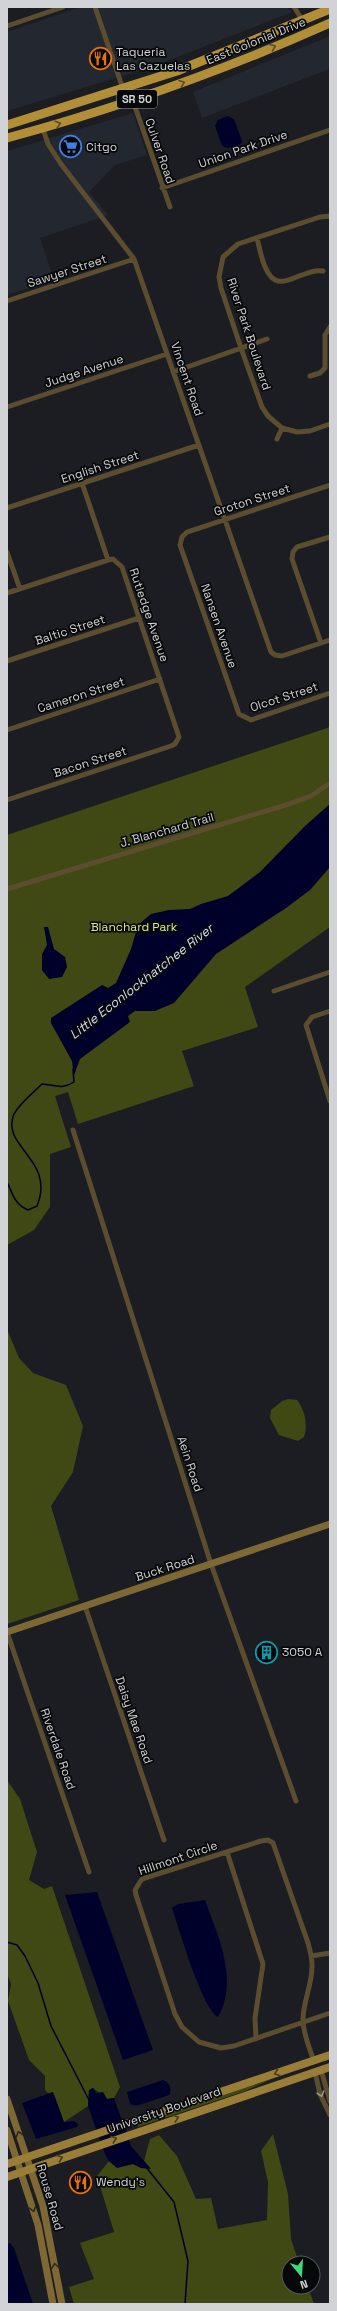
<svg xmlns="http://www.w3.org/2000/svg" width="337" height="2311" font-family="'Space Grotesk',sans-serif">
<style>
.built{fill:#232730}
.green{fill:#404813}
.water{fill:#00012b}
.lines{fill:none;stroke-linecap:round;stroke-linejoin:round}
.stream{stroke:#00012b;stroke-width:1.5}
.street{stroke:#5b4d2e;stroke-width:5}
.secondary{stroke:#7e6833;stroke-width:7}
.primary{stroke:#9a7d36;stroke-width:8}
.highway{stroke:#b28f37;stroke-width:9}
.oneway{stroke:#5c4c20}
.oneway2{stroke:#493d1d}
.oneway3{stroke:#9c978a}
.oneway4{stroke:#312a18}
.labels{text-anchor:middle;stroke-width:3.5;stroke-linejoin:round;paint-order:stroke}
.shield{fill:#070809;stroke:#949698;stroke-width:1}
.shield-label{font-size:11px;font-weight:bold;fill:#d1d3d6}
.street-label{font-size:12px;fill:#d1d3d6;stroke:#070809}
.poi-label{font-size:12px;fill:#d1d3d6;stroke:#070809;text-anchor:start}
.park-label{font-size:12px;fill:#daee7a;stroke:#070809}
.water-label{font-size:13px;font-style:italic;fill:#d4def1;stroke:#070809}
</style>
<rect width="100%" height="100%" fill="#1b1d22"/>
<path class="built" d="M81,7H287L292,12L152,67L7,111V32Z
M330,36V67L327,70L202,118L193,92Z
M133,113L147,155L115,165L89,192L108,215L40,238L54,280L7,295V151Z"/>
<path class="green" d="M330,727V927L245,987L258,1027L182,1051L194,1086L78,1124L68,1092L55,1096L71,1147L50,1154V1207L34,1230L7,1245V835Z
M7,1329L19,1358L33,1373L66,1385L83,1426L73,1472L51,1506L79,1600L7,1624Z
M288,1399L297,1400C305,1410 308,1425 304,1437L298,1441L279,1435L270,1418L271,1410L282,1401Z
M7,1780L20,1799L37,1852L29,1880L44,1889L52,1886L120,2087L114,2098L107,2099L93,2088L89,2090L88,2106L64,2122L53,2092L48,2093L45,2090V2076L29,2060L8,2001L11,1984L7,1974Z
M272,2079L245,2091L138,2127L137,2124Z
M273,2134L288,2194L291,2239L299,2263H289V2287H308L314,2304H74L69,2287L94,2279L80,2243L114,2232L97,2176L109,2161L117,2167L133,2164L141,2168H150L144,2161L150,2139L159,2135L177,2156L196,2199L211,2198L218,2229L267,2220L268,2182L261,2151Z"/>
<path class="water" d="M228,116L234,119L242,141L241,144L228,148L222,146L215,126L218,120Z
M330,804V867L310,890L286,908L216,954L174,1003L155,1011H135L128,1016L130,1022L80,1059L74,1075L72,1061L51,1023V1018L102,985L108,988L116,983L131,949L138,925L151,914L169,910L190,909L201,904L228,896L260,872L305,826Z
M44,927H48L54,949L65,957L67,967L62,977L49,979L42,970V954L47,945Z
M97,1892L153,2050L123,2060L65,1895Z
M205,1900C218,1936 239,1980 218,2017C202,2008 179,1929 172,1908L178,1904Z
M163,2080C170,2082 172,2090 169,2095L136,2106L130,2104L127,2092Z
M93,2088L96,2093L103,2092L107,2099L114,2098L131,2146L151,2169L141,2168L133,2164L117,2168L109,2161L105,2154L88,2106L89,2090Z
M53,2092L64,2122L74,2121L78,2124L77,2127L36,2139L22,2103Z
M10,2243L14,2248L33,2304H7V2244Z"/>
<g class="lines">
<path class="stream" d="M7,1182C13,1194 14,1204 28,1210L37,1206C56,1159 0,1147 14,1114C20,1103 33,1093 42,1084C55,1085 62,1090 74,1082L73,1069
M7,1942L17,1945L25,1956L38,1983L51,2026L89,2100
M146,2167L174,2202L188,2261L185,2304"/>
<path class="street" d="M95,7L123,89
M294,7L303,21
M7,26L63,7
M133,101L170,207
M43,129L48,144L61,164L134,259L271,652L275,655L282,656L330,640
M162,188L330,130
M330,216L320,217L238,244L223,257L219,277L221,288L241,348L262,407L268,416L282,428L297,432L310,431L330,424
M257,238C260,249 264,278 278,281C286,283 295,277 302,275C310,272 315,270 323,271
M7,301L134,259
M173,372L267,339
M310,376L320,373L325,368V335L330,327
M7,407L167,354
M277,439L282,428
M82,483L108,560
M330,485L187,532L182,537L180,545L239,714L251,720L330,693
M7,508L199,445
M7,552L20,589
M7,593L108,560L113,559L122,567L179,737L175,744L171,746L7,800
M321,643L292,559L293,552L297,547L330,537
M7,661L139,618
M7,730L160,679
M7,889L289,804L311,796L330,783
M274,991L330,972
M330,1011L312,1017L306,1025L330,1101
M73,1130L211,1564L296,1801
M85,1606L164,1840
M7,1632L89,1872
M227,1852L263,1964L255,2018L256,2039
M311,1956L330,1953
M314,2061C309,2048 304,2035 303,2022C302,2003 313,1984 312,1964C312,1957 310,1950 308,1943L273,1843L268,1840L261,1841L142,1879L135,1890L136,1895L175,2014L182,2027L199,2042L221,2048L234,2046L330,2013
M321,2070L330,2101
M315,2072L320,2094L330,2115"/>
<path class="secondary" d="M7,1632L330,1524
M7,2099L43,2206L62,2304
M7,2130L38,2225L53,2304"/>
<path class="primary" d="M7,2164L330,2055
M7,2177L330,2067"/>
<path class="highway" d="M7,125L177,71L330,9
M7,138C118,108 225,70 330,23"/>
</g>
<defs><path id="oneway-chevron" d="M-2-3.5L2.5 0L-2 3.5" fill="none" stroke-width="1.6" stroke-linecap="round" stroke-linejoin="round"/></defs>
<g class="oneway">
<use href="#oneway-chevron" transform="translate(273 47) rotate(-22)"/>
<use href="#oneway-chevron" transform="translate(182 83) rotate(-20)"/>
<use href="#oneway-chevron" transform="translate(58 124) rotate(-17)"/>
</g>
<g class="oneway2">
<use href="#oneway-chevron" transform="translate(277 2073) rotate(161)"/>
<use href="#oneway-chevron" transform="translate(176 2118) rotate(-19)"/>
<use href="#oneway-chevron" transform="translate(114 2139) rotate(-19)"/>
<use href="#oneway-chevron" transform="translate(60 2158) rotate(-20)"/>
</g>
<use class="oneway3" href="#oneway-chevron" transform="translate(321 2094) rotate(71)"/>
<g class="oneway4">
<use href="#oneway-chevron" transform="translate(19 2134) rotate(-109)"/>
<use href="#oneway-chevron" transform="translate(33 2209) rotate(73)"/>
<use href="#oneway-chevron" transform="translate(55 2266) rotate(-98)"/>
</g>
<defs>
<symbol id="restaurant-ring" viewBox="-11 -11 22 22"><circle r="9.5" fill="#070809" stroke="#e8710a" stroke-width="1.5"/><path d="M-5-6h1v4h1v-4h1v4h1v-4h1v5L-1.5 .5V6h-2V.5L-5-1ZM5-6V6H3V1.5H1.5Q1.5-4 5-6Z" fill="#e8710a"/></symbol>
<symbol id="supermarket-ring" viewBox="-11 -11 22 22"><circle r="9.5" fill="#070809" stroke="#3f7fe0" stroke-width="1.5"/><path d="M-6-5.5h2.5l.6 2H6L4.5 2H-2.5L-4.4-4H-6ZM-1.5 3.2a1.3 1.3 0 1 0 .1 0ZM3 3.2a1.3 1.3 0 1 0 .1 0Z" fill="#3f7fe0"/></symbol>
<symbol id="building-ring" viewBox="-11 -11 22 22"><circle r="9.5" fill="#070809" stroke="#0f9aa8" stroke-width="1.5"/><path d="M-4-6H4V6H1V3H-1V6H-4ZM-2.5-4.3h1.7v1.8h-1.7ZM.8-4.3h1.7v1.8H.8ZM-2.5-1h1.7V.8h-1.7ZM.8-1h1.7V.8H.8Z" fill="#0f9aa8"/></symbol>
</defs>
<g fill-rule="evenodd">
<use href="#restaurant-ring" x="88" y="46" width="25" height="25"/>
<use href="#supermarket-ring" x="58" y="134" width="25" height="25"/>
<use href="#building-ring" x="254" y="1640" width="25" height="25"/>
<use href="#restaurant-ring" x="68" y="2170" width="25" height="25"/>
</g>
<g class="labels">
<rect class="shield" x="117" y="90" width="40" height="18" rx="3"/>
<g class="shield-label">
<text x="137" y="103">SR 50</text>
</g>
<g class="street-label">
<text transform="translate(256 41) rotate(-22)" y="4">East Colonial Drive</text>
<text transform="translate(243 149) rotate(-19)" y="4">Union Park Drive</text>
<text transform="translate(160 151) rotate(71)" y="4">Culver Road</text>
<text transform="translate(67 271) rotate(-18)" y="4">Sawyer Street</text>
<text transform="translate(249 334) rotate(72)" y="4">River Park Boulevard</text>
<text transform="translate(84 371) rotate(-18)" y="4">Judge Avenue</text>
<text transform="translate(187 379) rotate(71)" y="4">Vincent Road</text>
<text transform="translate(100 467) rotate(-18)" y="4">English Street</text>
<text transform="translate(252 500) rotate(-18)" y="4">Groton Street</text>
<text transform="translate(149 615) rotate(71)" y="4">Rutledge Avenue</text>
<text transform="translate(219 626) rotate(71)" y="4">Nansen Avenue</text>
<text transform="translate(70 630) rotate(-18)" y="4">Baltic Street</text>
<text transform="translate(81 695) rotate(-18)" y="4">Cameron Street</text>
<text transform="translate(284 697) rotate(-18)" y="4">Olcot Street</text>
<text transform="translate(90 762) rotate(-18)" y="4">Bacon Street</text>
<text transform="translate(167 830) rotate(-16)" y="4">J. Blanchard Trail</text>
<text transform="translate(190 1464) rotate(72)" y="4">Aein Road</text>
<text transform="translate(165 1568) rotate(-18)" y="4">Buck Road</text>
<text transform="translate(134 1720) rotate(71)" y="4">Daisy Mae Road</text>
<text transform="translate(58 1749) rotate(71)" y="4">Riverdale Road</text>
<text transform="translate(178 1858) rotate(-19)" y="4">Hillmont Circle</text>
<text transform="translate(164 2110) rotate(-19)" y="4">University Boulevard</text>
<text transform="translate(50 2197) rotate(74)" y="4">Rouse Road</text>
</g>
<g class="poi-label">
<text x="116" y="56">Taqueria<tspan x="116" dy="14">Las Cazuelas</tspan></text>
<text x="86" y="151">Citgo</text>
<text x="282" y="1656">3050 A</text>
<text x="96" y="2186">Wendy's</text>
</g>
<g class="park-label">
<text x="134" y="931">Blanchard Park</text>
</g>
<g class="water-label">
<text transform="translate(141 981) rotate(-38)" y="5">Little Econlockhatchee River</text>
</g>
</g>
<rect width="337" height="2311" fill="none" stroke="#d1d3d6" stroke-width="16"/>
<g transform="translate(301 2275) rotate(162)"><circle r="19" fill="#070809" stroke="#58595b"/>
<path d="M0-3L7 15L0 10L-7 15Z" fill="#40d77c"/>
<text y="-6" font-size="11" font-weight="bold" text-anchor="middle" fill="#d1d3d6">N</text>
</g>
</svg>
